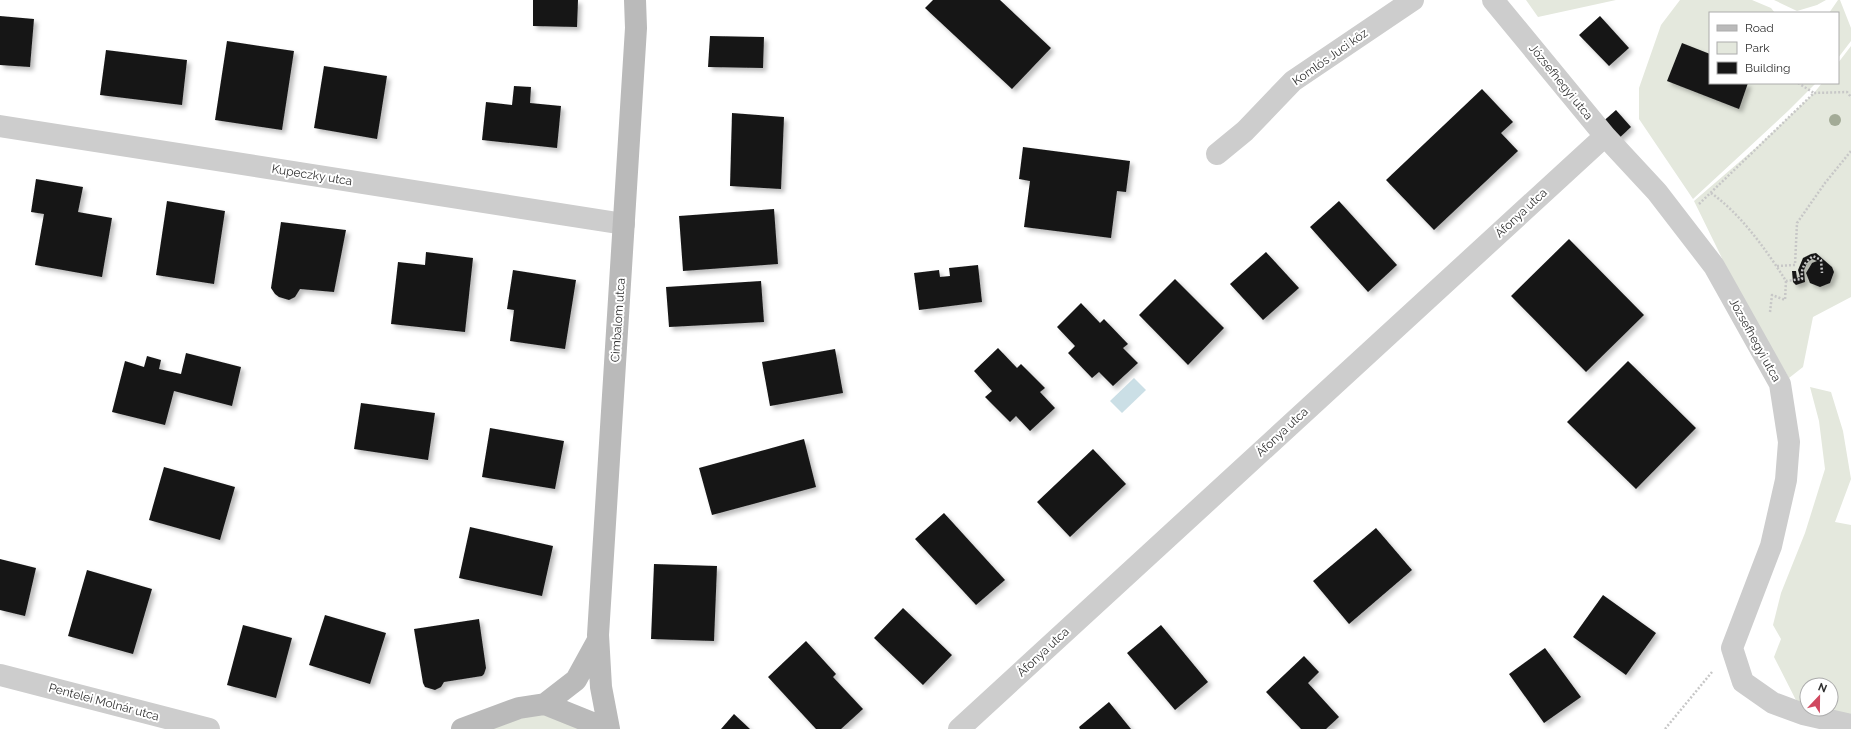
<svg xmlns="http://www.w3.org/2000/svg" width="1851" height="729" font-family="Raleway,sans-serif">
<style>
.green{fill:#e4e8dd;fill-rule:evenodd}
.water{fill:#cbdfe6}
.building{fill:#171717;filter:url(#shadow)}
.lines{fill:none;stroke-linecap:round;stroke-linejoin:round}
.path{stroke:#c7c7c7;stroke-width:2.5;stroke-dasharray:2 2;stroke-linecap:butt}
.street{stroke:#cdcdcd;stroke-width:22}
.secondary{stroke:#bababa;stroke-width:22}
.tree{fill:#a3ab97}
.labels{text-anchor:middle;stroke-width:4;stroke-linejoin:round;paint-order:stroke}
.street-label{font-size:12px;fill:#303030;stroke:#fff}
</style>
<defs>
<filter id="shadow"><feDropShadow dx="3.5" dy="3.5" stdDeviation="2" flood-color="#0004"/></filter>
</defs>
<rect width="100%" height="100%" fill="#fff"/>
<path class="green" d="M1526,0H1616L1538,17Z
M1680,0H1752L1771,8L1775,13H1710V83H1816L1788,111L1693,199L1639,119V88L1661,25Z
M1774,0H1826L1817,5L1797,11Z
M1838,0H1840L1851,28V41L1838,58V13H1829Z
M1851,46V297L1813,317L1803,367L1789,378L1742,299L1694,201L1759,145L1814,93L1822,83H1838V63Z
M1810,387L1831,392L1843,431L1851,479L1835,522L1851,525V725L1803,714L1774,657L1781,639L1773,625L1781,593L1805,533L1825,469L1819,421ZM1807,685H1831V709H1807Z
M519,708L607,729H462Z"/>
<path class="water" d="M1134,378L1146,390L1122,413L1110,401Z"/>
<path class="building" d="M533,0H578L577,27L533,26Z
M933,0H1000L1051,48L1012,89L925,8Z
M0,16L34,19L30,67L0,65Z
M1600,16L1629,48L1609,66L1579,35Z
M710,36L764,37L763,68L708,67Z
M227,41L294,51L282,130L215,120Z
M1682,43L1710,54V83H1748L1739,109L1667,81Z
M106,50L187,60L182,105L100,95Z
M324,66L387,76L377,139L314,128Z
M514,86L531,87L530,103L561,106L557,148L482,140L486,102L512,105Z
M1482,89L1513,122L1501,133L1518,151L1434,230L1386,180Z
M1616,110L1631,127L1615,142L1599,125Z
M732,113L784,117L781,189L730,186Z
M1023,147L1130,161L1126,192L1117,191L1111,238L1024,227L1030,181L1019,179Z
M36,179L83,187L78,212L112,218L102,277L35,265L44,214L31,212Z
M167,201L225,211L214,284L156,275Z
M1339,201L1397,265L1368,292L1310,227Z
M774,209L778,264L683,271L679,216Z
M281,222L346,230L334,292L300,289L295,297L289,300L279,297L275,294L271,288Z
M1569,239L1644,315L1586,372L1511,296Z
M426,252L473,258L465,332L391,324L398,262L425,265Z
M1266,252L1299,288L1263,320L1230,284Z
M1816,253L1832,267L1834,272L1830,283L1820,287L1810,283L1806,273L1812,263L1817,261L1812,259L1807,263L1804,270L1805,282L1796,285L1793,282L1792,271H1796L1797,278L1800,277L1798,270L1803,258L1811,254Z
M978,265L982,302L919,310L914,273L939,270L940,277L950,276L949,268Z
M513,270L576,280L565,349L510,341L514,310L507,309Z
M1175,279L1224,328L1188,365L1139,315Z
M761,281L764,322L669,327L666,287Z
M1081,303L1100,323L1104,319L1128,344L1123,348L1138,363L1113,386L1099,372L1092,378L1068,353L1075,346L1057,327Z
M998,348L1017,368L1021,364L1045,388L1040,392L1055,408L1030,431L1016,416L1010,422L985,397L992,391L974,371Z
M835,349L843,393L770,406L762,362Z
M186,353L241,367L232,406L174,391L165,425L112,412L125,361L144,367L147,356L161,360L159,369L181,374Z
M1628,361L1696,428L1636,489L1567,422Z
M361,403L435,413L428,460L354,449Z
M490,428L564,441L555,489L482,477Z
M804,439L816,487L712,515L699,468Z
M1093,449L1126,484L1070,537L1037,502Z
M164,467L235,487L220,540L149,520Z
M944,513L1005,580L976,605L915,539Z
M470,527L553,546L542,596L459,578Z
M1376,528L1412,570L1349,624L1313,581Z
M0,559L36,568L25,616L0,610Z
M654,564L717,566L714,641L651,639Z
M87,570L152,589L133,654L68,636Z
M1603,595L1656,633L1626,675L1573,637Z
M903,608L952,655L923,685L874,638Z
M325,615L386,633L370,684L309,665Z
M479,619L486,668L484,674L482,676L444,682L441,687L435,690L425,687L423,683L414,629Z
M243,625L292,638L276,698L227,685Z
M1161,625L1208,682L1175,710L1127,653Z
M806,641L836,674L833,677L863,709L841,729H816L768,677Z
M1545,648L1581,697L1544,723L1509,674Z
M1304,656L1319,672L1308,683L1339,717L1326,729H1301L1266,692Z
M1109,702L1131,729H1080L1079,727Z
M734,714L750,729H721Z"/>
<g class="lines">
<path class="path" d="M1798,83L1814,93
M1711,193C1741,214 1767,251 1786,281L1802,279C1801,268 1804,263 1813,256L1821,260L1822,273
M1699,204L1814,93L1847,92L1851,97
M1777,266L1795,265L1797,223L1825,183L1851,151
M1770,312L1772,295L1785,300L1786,281
M1665,729L1712,672"/>
<path class="street" d="M1493,0L1605,136L1657,192L1714,266L1780,384L1789,442L1786,480L1771,546L1732,648L1743,682L1773,703L1803,714L1851,725
M0,126L624,224
M1217,154L1245,131L1293,81L1413,0
M0,675L209,729
M959,729L1605,136"/>
<path class="secondary" d="M545,704L607,729
M462,729L519,708L545,704L576,680L598,640
M609,729L601,687L598,635L636,28L635,0"/>
</g>
<circle class="tree" cx="1835" cy="120" r="6"/>
<g class="labels">
<g class="street-label">
<text transform="translate(1330 57) rotate(-35)" y="4">Komlós Juci köz</text>
<text transform="translate(1561 82) rotate(51)" y="4">Józsefhegyi utca</text>
<text transform="translate(312 175) rotate(9)" y="4">Kupeczky utca</text>
<text transform="translate(1521 213) rotate(-43)" y="4">Áfonya utca</text>
<text transform="translate(618 320) rotate(-86)" y="4">Cimbalom utca</text>
<text transform="translate(1755 340) rotate(61)" y="4">Józsefhegyi utca</text>
<text transform="translate(1282 432) rotate(-43)" y="4">Áfonya utca</text>
<text transform="translate(1043 652) rotate(-43)" y="4">Áfonya utca</text>
<text transform="translate(104 702) rotate(15)" y="4">Pentelei Molnár utca</text>
</g>
</g>
<rect x="1709" y="12" width="130" height="72" fill="#ffffff" stroke="#acacac"/>
<rect x="1717" y="25" width="20" height="6" fill="#bababa" stroke="#acacac"/>
<text x="1745" y="32" font-size="12" fill="#303030">Road</text>
<rect x="1717" y="42" width="20" height="12" fill="#e4e8dd" stroke="#acacac"/>
<text x="1745" y="52" font-size="12" fill="#303030">Park</text>
<rect x="1717" y="62" width="20" height="12" fill="#171717" stroke="#acacac"/>
<text x="1745" y="72" font-size="12" fill="#303030">Building</text>
<g transform="translate(1819 697) rotate(22)"><circle r="19" fill="#ffffff" stroke="#acacac"/>
<path d="M0-3L7 15L0 10L-7 15Z" fill="#d04960"/>
<text y="-6" font-size="11" font-weight="bold" text-anchor="middle" fill="#303030">N</text>
</g>
</svg>
